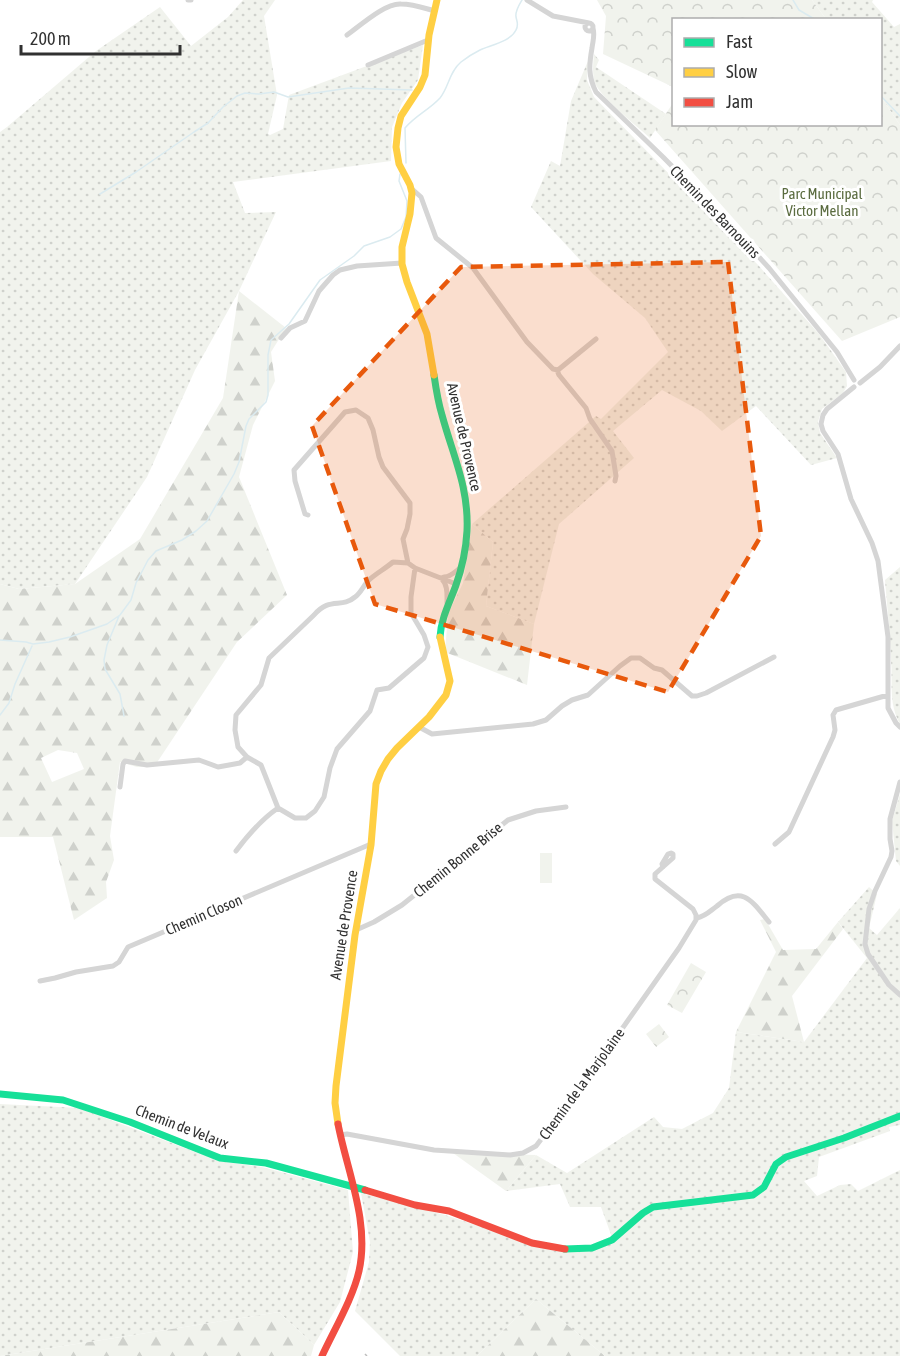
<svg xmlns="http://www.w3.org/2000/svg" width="900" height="1356" font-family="'Asap Condensed',sans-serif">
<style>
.grass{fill:url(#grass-dots)}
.forest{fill:url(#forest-firs);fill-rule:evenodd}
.park{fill:url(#park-crowns)}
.garden{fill:#f1f3ed}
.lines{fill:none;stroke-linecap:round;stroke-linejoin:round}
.stream{stroke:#dbebf0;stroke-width:1.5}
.street{stroke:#d5d5d5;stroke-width:5}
.fast{stroke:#16e098;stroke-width:7}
.slow{stroke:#ffcf43;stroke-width:7}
.jam{stroke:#f24e42;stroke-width:7}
.rail{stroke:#bdbdbd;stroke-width:1.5;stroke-dasharray:6 4.5;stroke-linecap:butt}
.marked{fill:#e8590c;fill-opacity:0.2;stroke:#e8590c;stroke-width:4.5;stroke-dasharray:12 8;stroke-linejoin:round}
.labels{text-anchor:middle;stroke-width:6;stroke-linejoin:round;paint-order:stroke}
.park-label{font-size:15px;fill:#5b6c40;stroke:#fff}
.street-label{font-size:15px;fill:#313131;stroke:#fff}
</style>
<defs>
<pattern id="grass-dots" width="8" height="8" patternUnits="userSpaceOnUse" patternTransform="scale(1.5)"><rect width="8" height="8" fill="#f1f3ed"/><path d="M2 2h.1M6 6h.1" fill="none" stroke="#cfd1cc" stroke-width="1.8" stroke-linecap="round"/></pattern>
<pattern id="forest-firs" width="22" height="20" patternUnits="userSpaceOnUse" patternTransform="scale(1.5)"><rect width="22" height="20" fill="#f1f3ed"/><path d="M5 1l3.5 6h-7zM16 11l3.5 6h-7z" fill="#cfd1cc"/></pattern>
<pattern id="park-crowns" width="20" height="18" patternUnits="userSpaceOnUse" patternTransform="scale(1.5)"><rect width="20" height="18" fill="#f1f3ed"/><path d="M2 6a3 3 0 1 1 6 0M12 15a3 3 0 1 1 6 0" fill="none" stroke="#cfd1cc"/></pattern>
</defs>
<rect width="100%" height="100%" fill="#fff"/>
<path class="grass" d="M243,0H275L264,16L277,95L268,134L270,135L283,129L289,95L423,45L418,80L402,103L392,127L391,161L233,182L245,213L276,212L239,291L195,370L147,477L75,584L19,589L0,584V132L7,127L96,51L160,7L191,46L228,17Z
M812,0H873L872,2L894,27L900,24V125L881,97L880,20L826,19Z
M594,54L599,60L596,67L666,114L650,138C637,126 601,98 595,83C592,74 593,64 594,54Z
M588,61L587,80L594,97L759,266L819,334L846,372L847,386L843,393L822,409L818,422L820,433L837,458L811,465L756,406L722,431L701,411L662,390L613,431L634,458L559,524L534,624L486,606L493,542L472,524L596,416L601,419L668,352L645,318L593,274L531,207L551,161L560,166L571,101Z
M900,567V724C888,703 893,682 891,660C890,633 887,606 885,580Z
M900,794V866L896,861L892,821Z
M869,887L877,894L869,928L877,935L900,908V1125L889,1127L890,1131L819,1157L817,1176L804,1181L817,1196L840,1185L851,1184L858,1191L900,1170V1356H605L536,1299L477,1356H400L355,1311L369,1262L370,1242L361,1193L445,1215L555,1251H587L614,1243L601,1207H570L560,1184L506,1191L536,1155L567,1173L654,1117L663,1127L682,1129L713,1113L729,1088L736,1032L804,1042L867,958L838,922Z
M0,1104L79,1108L219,1161L262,1167L348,1190L353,1252L340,1302L314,1345L279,1312L0,1356Z"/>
<path class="forest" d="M239,291L286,328L271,352L275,381L253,425L239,477L287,595L237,642L154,767H137L120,762L110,836L114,860L106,882L107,898L74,920L53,837H0V584L19,589L75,584L140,539L223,398ZM58,750L77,753L84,769L52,782L41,758Z
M472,524L493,542L486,606L534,624L527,685L445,652L448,614L463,583Z
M765,919L783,950L816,949L838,922L843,929L792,996L804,1042L736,1032L776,952L760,920Z
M453,1153L536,1155L506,1191Z
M536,1299L605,1356H477Z
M279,1312L314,1345L311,1356H0Z"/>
<path class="park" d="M597,0H812L826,19L674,20L673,87L603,54L606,16Z
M881,97L900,125V317L842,341L655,130L673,103L674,124H880Z
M691,963L706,972L682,1013L667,1005Z
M659,1024L669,1037L656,1047L646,1034Z"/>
<path class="garden" d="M540,853H552V883H540Z"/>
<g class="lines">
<path class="stream" d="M793,0L799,10L816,20
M880,95L900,116
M406,163L405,128C416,115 429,110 440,98C449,87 449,72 461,62C466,58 474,53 480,50C491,45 510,42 516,30C519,25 517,22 516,17C515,11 519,5 522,0
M100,194L136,172L194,132L208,123L223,107L237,96L245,93L259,94L274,92L288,97L349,88L412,90
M119,616L107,645L104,660L105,669L120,694L124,716
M0,640L26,642L33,644L49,642L70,637L107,624L120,615L131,600L136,583L148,560L156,551L182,540L196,531L207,521L234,474L239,462L246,426L249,419L266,402L268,395V355L271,340L289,324L320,280L354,256L364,246L390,237L401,229L406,217L407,201L399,181L400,174
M0,715L9,703L15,684L32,646"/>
<path class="street" d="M188,0H191
M527,0L553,16L589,23
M585 27a4 4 0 1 1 8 0a4 4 0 1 1-8 0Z
M593,28C595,36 593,40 592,48C589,65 588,76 596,92L663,157L726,221L769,268L837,352L854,380
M347,35C361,25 385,3 401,4C413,4 424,8 435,11
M368,65L428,40
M412,189L421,197L436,238L473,268L527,342L553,369L558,370L596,339
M281,338L290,328L305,321L319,291L333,275L340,270L357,266L402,263
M557,370L559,375L586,408L590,419L612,451L616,476L615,481
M860,383L880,367L900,346
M854,387L827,409L823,415L821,424L823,431L838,454L851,499L872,543L878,561L888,637V708L896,723L900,727
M308,515L305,514L295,481L294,470L345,412L356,410L368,418L373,430L379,457L383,467L410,503V514L407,529L403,539L408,563
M415,568L411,597V613L424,635L428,647L424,658L389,688L377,690L370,711L337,749L330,768L324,797L315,811L306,818H295L278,808L261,765L247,757L238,747L235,730L236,715L261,685L269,658L314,615C330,596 341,609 355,597C361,593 364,584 370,579C377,573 386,568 393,562L408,563L415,568L456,584
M444,577C450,577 455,572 460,568
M441,578C448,585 447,594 447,603
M419,727L432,734L533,724L546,720L562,706L572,700L588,695L620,666L631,658H640L654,668L662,670L692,696H697L706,693L774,657
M900,782L890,819V839L892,851L891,857L875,891L869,909L865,944L868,954L889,985L900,995
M120,787L123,764L125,761L147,765L199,760L218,767L240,763L247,757
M775,844L789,832L833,737L835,730L833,715L836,710L888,695
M236,851C248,835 262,819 278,808
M697,918C706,916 710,911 717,906C742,884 752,901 769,922
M356,930L374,922L402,905L508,820L536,811L566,807
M40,981L55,978L76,972L113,966L119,962L128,947L371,844
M340,1135L347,1134L434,1150L510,1155L523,1153L536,1146L581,1087L679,948L696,920V915L693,909L655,879V874L673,858V854L671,853L668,854L662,864L663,867"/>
<path class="fast" d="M434,375C436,389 438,402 442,415C453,456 469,487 467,531C466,549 462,568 456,585C450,602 441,618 440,637
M0,1094L63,1100L130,1122L220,1158L266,1163L365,1190
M565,1249L592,1248L612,1240L643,1213L653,1207L753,1195L764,1187L776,1164L786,1157L844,1138L900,1116"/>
<path class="slow" d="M434,375L427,334L407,282L402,264V247L410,214L412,193L410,185L399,164L396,147L398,128L401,116L420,87L425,75L429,35L437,0
M338,1124L335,1103L336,1086L355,935L371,845L376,784L381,771L388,759L397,748L429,717L446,695L450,681L440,637"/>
<path class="jam" d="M365,1190L415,1205L449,1211L532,1243L565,1249
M322,1356C334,1330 353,1298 359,1271C370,1222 347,1171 338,1124"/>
<path class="rail" d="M365,1354L367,1356"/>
</g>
<path class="marked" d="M728,262L761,536L668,692L375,604L312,426L461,267Z"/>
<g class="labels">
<g class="park-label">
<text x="822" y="199">Parc Municipal<tspan x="822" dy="17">Victor Mellan</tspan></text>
</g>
<g class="street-label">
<text transform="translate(715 212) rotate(46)" y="5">Chemin des Barnouins</text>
<text transform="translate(464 437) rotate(77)" y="5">Avenue de Provence</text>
<text transform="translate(458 860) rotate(-39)" y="5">Chemin Bonne Brise</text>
<text transform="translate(204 915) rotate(-23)" y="5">Chemin Closon</text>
<text transform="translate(344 925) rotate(-81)" y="5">Avenue de Provence</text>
<text transform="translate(582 1084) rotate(-54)" y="5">Chemin de la Marjolaine</text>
<text transform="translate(182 1127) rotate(21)" y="5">Chemin de Velaux</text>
</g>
</g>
<rect x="672" y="18" width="210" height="108" fill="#ffffff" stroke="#adadad" stroke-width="1.5"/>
<rect x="684" y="38" width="30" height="9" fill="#16e098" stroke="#adadad" stroke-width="1.5"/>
<text x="726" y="48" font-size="18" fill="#313131">Fast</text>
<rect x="684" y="68" width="30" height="9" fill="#ffcf43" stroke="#adadad" stroke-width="1.5"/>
<text x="726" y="78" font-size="18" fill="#313131">Slow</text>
<rect x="684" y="98" width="30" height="9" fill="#f24e42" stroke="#adadad" stroke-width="1.5"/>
<text x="726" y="108" font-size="18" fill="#313131">Jam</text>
<path d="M21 45v9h159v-9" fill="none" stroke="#313131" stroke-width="3"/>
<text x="30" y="45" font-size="18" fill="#313131" stroke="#ffffff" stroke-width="4.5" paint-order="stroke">200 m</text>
</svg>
